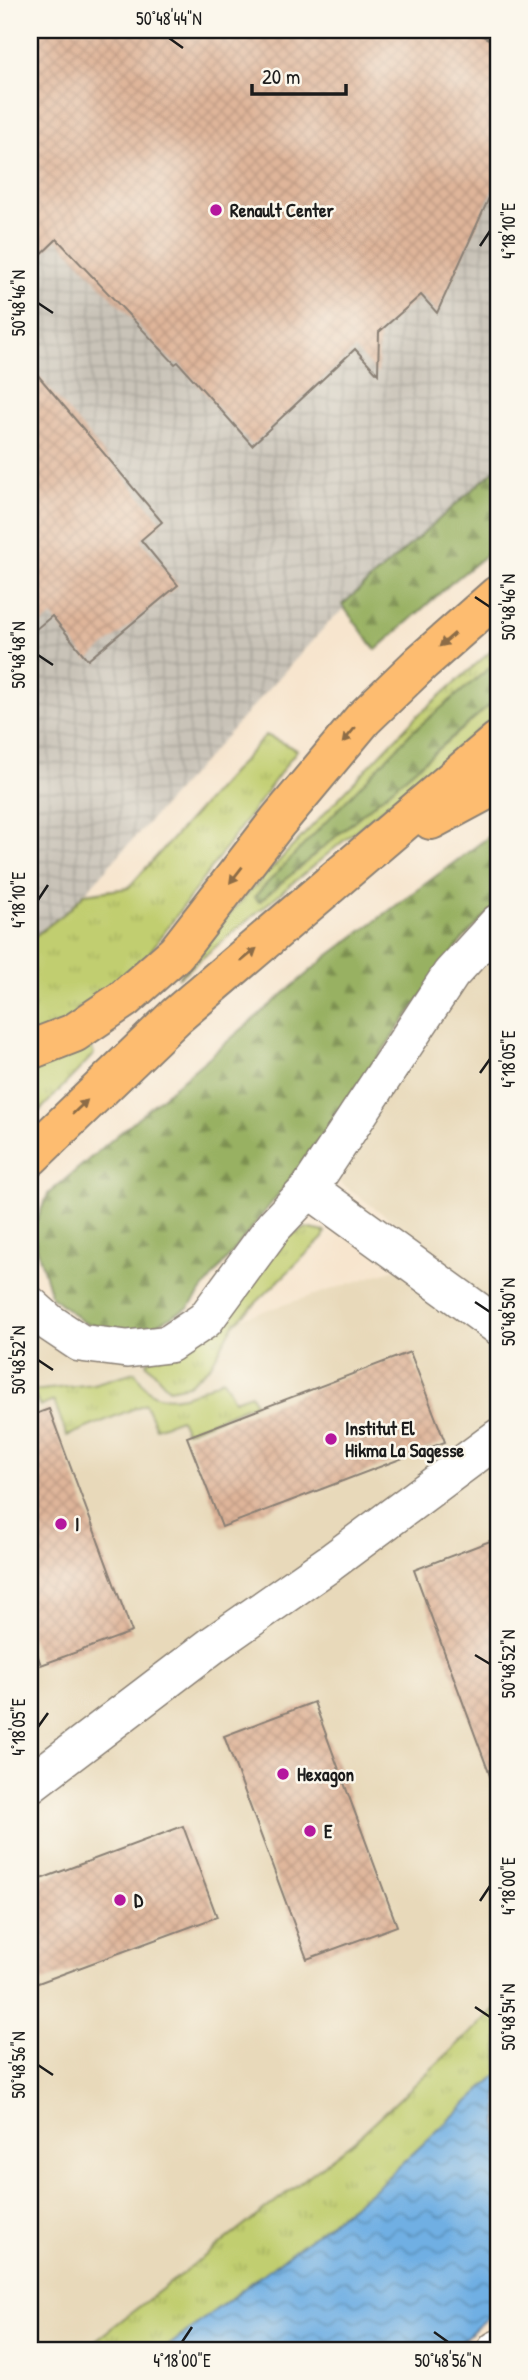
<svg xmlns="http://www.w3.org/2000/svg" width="528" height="2380" font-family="'Patrick Hand',sans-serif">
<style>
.built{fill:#e8d9ba}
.industrial{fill:url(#industrial-grid)}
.grass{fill:url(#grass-tufts);stroke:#6e7546;stroke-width:2}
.forest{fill:url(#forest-firs);stroke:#5a663f;stroke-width:2}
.water{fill:url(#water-waves);stroke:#466680;stroke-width:2}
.building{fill:url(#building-cross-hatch)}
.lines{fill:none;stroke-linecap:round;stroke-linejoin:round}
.minor-casing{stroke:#8a8075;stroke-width:40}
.highway-casing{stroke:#8a8075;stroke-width:42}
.minor{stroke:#fff;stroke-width:37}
.highway{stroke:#fdbc6f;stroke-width:38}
.oneway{fill:#8c6c46}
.ticks{fill:none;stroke:#1c1c1c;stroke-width:2.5}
.poi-dot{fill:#b5179e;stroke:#fbf7ec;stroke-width:2.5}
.labels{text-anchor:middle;stroke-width:5;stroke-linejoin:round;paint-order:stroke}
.poi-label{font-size:19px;font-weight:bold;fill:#1c1c1c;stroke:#fbf7ec;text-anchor:start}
.neatline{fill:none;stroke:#1c1c1c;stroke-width:2.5}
.ticks-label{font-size:18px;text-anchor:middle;fill:#1c1c1c}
</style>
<defs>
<pattern id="industrial-grid" width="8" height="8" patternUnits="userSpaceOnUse" patternTransform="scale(1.75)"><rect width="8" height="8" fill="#c9c3b8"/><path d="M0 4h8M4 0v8" fill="none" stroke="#aca79e"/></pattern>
<pattern id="grass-tufts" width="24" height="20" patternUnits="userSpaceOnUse" patternTransform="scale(1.75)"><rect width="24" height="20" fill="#c1ce70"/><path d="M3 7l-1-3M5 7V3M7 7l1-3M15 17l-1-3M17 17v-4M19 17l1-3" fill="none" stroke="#a5b060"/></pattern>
<pattern id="forest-firs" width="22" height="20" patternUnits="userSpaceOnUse" patternTransform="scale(1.75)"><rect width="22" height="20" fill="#98b162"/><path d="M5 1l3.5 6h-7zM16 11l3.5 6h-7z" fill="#7b8f50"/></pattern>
<pattern id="water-waves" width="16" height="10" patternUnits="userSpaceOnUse" patternTransform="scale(1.75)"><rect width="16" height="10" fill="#6fafe3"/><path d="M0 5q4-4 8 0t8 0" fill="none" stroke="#5a8eb7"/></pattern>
<pattern id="building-cross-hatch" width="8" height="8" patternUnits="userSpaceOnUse" patternTransform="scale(1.75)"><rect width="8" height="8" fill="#dfb59a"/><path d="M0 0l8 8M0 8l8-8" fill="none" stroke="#bf9b84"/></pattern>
</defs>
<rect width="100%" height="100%" fill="#fbf7ec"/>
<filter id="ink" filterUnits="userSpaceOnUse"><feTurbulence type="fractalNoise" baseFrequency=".0143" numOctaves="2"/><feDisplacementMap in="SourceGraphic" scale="14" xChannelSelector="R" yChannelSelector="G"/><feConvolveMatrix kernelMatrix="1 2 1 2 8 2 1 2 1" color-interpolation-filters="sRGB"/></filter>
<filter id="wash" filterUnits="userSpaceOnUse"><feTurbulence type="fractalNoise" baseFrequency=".00686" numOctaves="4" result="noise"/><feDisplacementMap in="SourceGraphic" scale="28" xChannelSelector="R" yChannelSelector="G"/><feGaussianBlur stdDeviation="1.57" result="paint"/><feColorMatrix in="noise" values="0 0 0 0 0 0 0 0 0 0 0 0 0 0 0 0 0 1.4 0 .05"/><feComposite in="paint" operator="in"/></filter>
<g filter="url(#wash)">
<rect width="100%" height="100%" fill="#f7e5ce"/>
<path class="built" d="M498,903V2007L354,2141L83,2350H30V1341L38,1334L70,1355L220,1325L439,1255L305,1157L462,940Z"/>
<path class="industrial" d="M30,30H498V482L332,619L70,909L30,940Z"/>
<path class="grass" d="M498,645V661L411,733L259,902L498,698V713L178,978L236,906L414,719Z
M266,735L297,750L147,956L76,1011L94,1054L30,1121V940L70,909L84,894L128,888Z
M306,1228L325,1232L323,1238L234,1324L211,1365L188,1385L169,1389L146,1363L282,1240Z
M135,1372C139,1377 144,1387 149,1391C171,1408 203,1389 223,1379L234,1400L251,1394L255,1403L186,1432L180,1419L156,1428L145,1404L67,1436L54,1401L40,1406L32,1391L93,1384Z
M498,2007V2074L376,2188L163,2350H83L354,2141Z"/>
<path class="forest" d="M498,467V545L449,585L376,650L342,605Z
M498,661V698L259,902L254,897L411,733Z
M498,830V903L462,940L286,1185L188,1308L146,1330H113L83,1322L51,1296L32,1231L48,1194L328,956Z"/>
<path class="water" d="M498,2074V2309L451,2350H163L376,2188Z"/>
<g id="blocks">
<path class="building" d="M30,30H461L481,35L498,44V178L437,313L421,295L379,332L378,374L355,349L252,445L178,362L175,364L57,239L30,265Z
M30,366L162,522L141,540L178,585L88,660L52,616L30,634Z
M410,1352L445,1442L222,1527L187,1437Z
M49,1409L132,1632L41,1665L30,1634V1416Z
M498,1538V1789H495L414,1570Z
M314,1702L397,1926L307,1959L224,1736Z
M183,1826L217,1917L30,1986V1883Z"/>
</g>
</g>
<g filter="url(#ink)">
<use href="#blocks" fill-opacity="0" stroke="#8a8075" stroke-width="2"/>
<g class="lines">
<defs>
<path id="minor" d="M309,1189L498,1326
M30,1305L50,1323L80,1343L127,1349L169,1344L205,1320L274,1226L309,1189L451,974L498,923
M30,1784L214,1644L330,1563L498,1438
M496,2350L498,2349"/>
<path id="highway" d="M431,820L498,784
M30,1050L74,1033L124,999L176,953L278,821L363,719L422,662L498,595
M30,1157L176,1016L498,741"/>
</defs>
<use href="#minor" class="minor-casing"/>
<use href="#highway" class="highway-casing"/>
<use href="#minor" class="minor"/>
<use href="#highway" class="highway"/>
</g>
<defs><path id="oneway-solid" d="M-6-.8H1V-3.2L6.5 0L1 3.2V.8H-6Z" transform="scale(1.75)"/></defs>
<g class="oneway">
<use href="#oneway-solid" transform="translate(447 640) rotate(139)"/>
<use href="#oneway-solid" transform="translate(349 735) rotate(130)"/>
<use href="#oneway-solid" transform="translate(236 875) rotate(128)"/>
<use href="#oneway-solid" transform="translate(249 955) rotate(-40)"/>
<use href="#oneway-solid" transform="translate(80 1107) rotate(-43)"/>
</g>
</g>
<path class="ticks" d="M169,38L183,48M480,246L490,231M38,303L53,313M475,597L490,607M38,655L53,665M38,900L48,885M480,1073L490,1059M475,1302L490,1312M38,1360L53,1370M475,1655L490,1664M38,1727L48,1713M480,1901L490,1886M475,2007L490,2017M38,2065L53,2075M434,2332L448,2342M182,2342L192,2327"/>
<g class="poi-dot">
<circle cx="216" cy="210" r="7"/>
<circle cx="331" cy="1439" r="7"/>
<circle cx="61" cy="1524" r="7"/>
<circle cx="283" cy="1774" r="7"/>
<circle cx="310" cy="1831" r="7"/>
<circle cx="120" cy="1900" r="7"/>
</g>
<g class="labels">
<g class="poi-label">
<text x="230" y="217">Renault Center</text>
<text x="345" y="1435">Institut El<tspan x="345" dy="22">Hikma La Sagesse</tspan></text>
<text x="75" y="1531">I</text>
<text x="297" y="1781">Hexagon</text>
<text x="324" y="1838">E</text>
<text x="134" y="1907">D</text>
</g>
</g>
<rect width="528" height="2380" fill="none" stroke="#fbf7ec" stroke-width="77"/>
<path d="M252 84v10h94v-10" fill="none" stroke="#1c1c1c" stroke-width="3.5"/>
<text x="262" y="84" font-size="21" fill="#1c1c1c" stroke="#fbf7ec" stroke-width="5" paint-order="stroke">20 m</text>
<rect x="38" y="38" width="452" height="2304" class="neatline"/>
<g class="ticks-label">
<text x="169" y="25">50°48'44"N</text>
<text transform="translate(509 231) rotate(-90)" y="6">4°18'10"E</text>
<text transform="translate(19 303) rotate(-90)" y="6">50°48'46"N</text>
<text transform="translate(509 607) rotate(-90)" y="6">50°48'46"N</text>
<text transform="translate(19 655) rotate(-90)" y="6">50°48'48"N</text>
<text transform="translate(19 900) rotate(-90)" y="6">4°18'10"E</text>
<text transform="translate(509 1059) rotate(-90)" y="6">4°18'05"E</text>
<text transform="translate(509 1312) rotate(-90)" y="6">50°48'50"N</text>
<text transform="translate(19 1360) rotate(-90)" y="6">50°48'52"N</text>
<text transform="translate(509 1664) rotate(-90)" y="6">50°48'52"N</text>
<text transform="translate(19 1727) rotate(-90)" y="6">4°18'05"E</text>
<text transform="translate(509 1886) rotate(-90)" y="6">4°18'00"E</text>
<text transform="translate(509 2017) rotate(-90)" y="6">50°48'54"N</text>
<text transform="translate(19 2065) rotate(-90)" y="6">50°48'56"N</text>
<text x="182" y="2367">4°18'00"E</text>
<text x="448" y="2367">50°48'56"N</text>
</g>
</svg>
